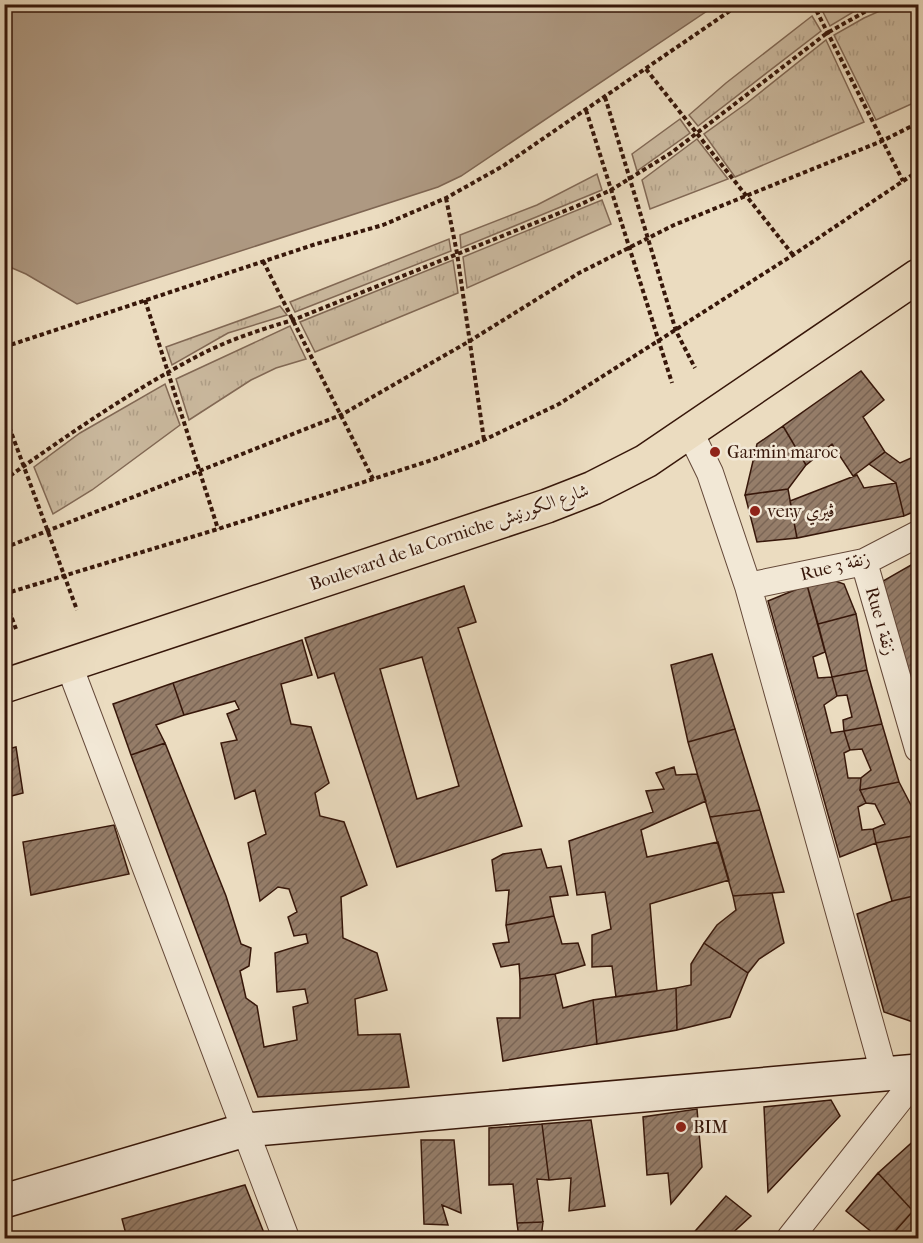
<svg xmlns="http://www.w3.org/2000/svg" width="923" height="1243" font-family="'IM FELL French Canon',Amiri,serif">
<style>
.grass{fill:url(#grass-tufts);stroke:#826956;stroke-width:1.5}
.water{fill:#ae9982;stroke:#7e6552;stroke-width:1.5}
.building{fill:url(#building-hatch);stroke:#37170a;stroke-width:1.5;fill-rule:evenodd}
.lines{fill:none;stroke-linecap:round;stroke-linejoin:round}
.street-casing{stroke:#644838;stroke-width:28}
.secondary-casing{stroke:#37170a;stroke-width:36}
.primary-casing{stroke:#37170a;stroke-width:36}
.path{stroke:#37170a;stroke-width:4;stroke-dasharray:4.5 3;stroke-linecap:butt}
.street{stroke:#f2e8d6;stroke-width:26}
.secondary{stroke:#f2e8d6;stroke-width:33}
.primary{stroke:#ebdcc0;stroke-width:33}
.poi-dot{fill:#8f2418;stroke:#f2e8d6;stroke-width:2}
.labels{text-anchor:middle;stroke-width:5;stroke-linejoin:round;paint-order:stroke}
.poi-label{font-size:18px;fill:#37170a;stroke:#f2e8d6;text-anchor:start}
.street-label{font-size:18px;fill:#37170a;stroke:#f2e8d6}
</style>
<defs>
<pattern id="grass-tufts" width="24" height="20" patternUnits="userSpaceOnUse" patternTransform="scale(1.5)"><rect width="24" height="20" fill="#ccbba1"/><path d="M3 7l-1-3M5 7V3M7 7l1-3M15 17l-1-3M17 17v-4M19 17l1-3" fill="none" stroke="#b0a089"/></pattern>
<pattern id="building-hatch" width="6" height="6" patternUnits="userSpaceOnUse" patternTransform="scale(1.5)"><rect width="6" height="6" fill="#957d69"/><path d="M-1 1l2-2M0 6l6-6M5 7l2-2" fill="none" stroke="#7a6555"/></pattern>
</defs>
<rect width="100%" height="100%" fill="#ebdcc0"/>
<filter id="stains"><feTurbulence type="fractalNoise" baseFrequency=".00333" numOctaves="4"/><feColorMatrix values="0 0 0 0 .2 0 0 0 0 .09 0 0 0 0 .02 0 0 0 .5 -.17"/></filter>
<radialGradient id="worn" r=".72"><stop offset=".6" stop-color="#630" stop-opacity="0"/><stop offset="1" stop-color="#630" stop-opacity=".3"/></radialGradient>
<path class="grass" d="M832,5V4L865,5L830,26L822,10Z
M893,5H918V101L876,120L834,35L864,18Z
M812,16L821,31L698,126L689,115L726,83Z
M826,40L864,122L735,177L704,134L747,103Z
M680,119L690,133L637,171L632,154Z
M697,139L728,179L650,209L642,180Z
M597,174L602,190L461,248L460,235L537,205Z
M602,200L611,224L467,288L463,257Z
M449,239L451,251L295,312L290,302Z
M453,260L458,293L315,352L300,322Z
M280,306L287,315L228,333L172,365L166,347Z
M290,326L306,359L276,368L251,380L189,420L176,379Z
M165,384L180,425L92,490L53,514L34,467L80,433Z"/>
<path class="water" d="M4,5L5,4L716,5L461,176L438,187L77,304L26,274L5,265Z"/>
<path class="building" d="M861,371L884,400L863,417L885,452L853,476L832,444L806,465L783,426Z
M783,426L806,465L788,489L745,495L757,444Z
M885,452L900,463L918,455V510L904,516L896,483L869,464Z
M857,475L864,488L896,483L904,516L797,538L790,501Z
M788,489L797,538L757,542L745,495Z
M918,561V711L883,581Z
M821,576L844,584L856,614L818,624L807,585Z
M807,585L825,652L813,657L818,678L832,677L837,696L824,705L831,733L844,731L850,750L844,753L848,778H861L860,790L866,803L858,807L862,830L873,829L876,843L840,857L768,601Z
M464,586L476,622L458,628L522,826L397,867L334,673L318,678L305,638ZM422,657L459,786L417,799L380,669Z
M856,614L867,670L832,677L818,624Z
M302,640L312,675L281,684L291,724L311,727L329,783L315,793L320,816L344,822L367,885L341,897L343,938L377,953L387,990L355,999L358,1035L400,1034L409,1087L258,1097L131,755L165,743L226,896L241,944L251,948L249,966L240,971L246,998L257,1006L264,1047L297,1040L293,1007L308,1003L305,989L277,992L275,953L308,943L306,934L294,936L288,917L297,912L289,889L278,887L260,901L248,843L266,834L255,790L235,799L221,743L237,740L227,714L239,709L235,701L184,715L173,683Z
M712,654L735,729L688,742L671,665Z
M867,670L882,724L844,731L843,720L852,717L847,695L837,696L832,677Z
M173,683L184,715L156,725L165,743L131,755L113,704Z
M882,724L899,782L860,790L861,778L871,770L862,749L850,750L844,731Z
M735,729L760,810L710,817L688,742Z
M16,747L23,793L4,798V750Z
M674,767L676,775L697,774L706,801L641,830L647,857L718,842L729,880L650,904L657,991L616,997L612,966L592,967V935L611,929L605,892L577,895L569,841L653,812L646,791L664,789L656,773Z
M899,782L914,811L918,826V835L876,843L873,829L885,824L875,804L866,803L860,790Z
M760,810L784,892L733,896L710,817Z
M114,825L129,874L31,895L23,842Z
M918,835V895L892,901L876,843Z
M541,849L547,868L561,866L568,895L550,897L554,916L506,925L509,890L496,891L492,860L503,854Z
M772,893L784,943L759,959L748,973L704,943L717,925L736,910L733,896Z
M918,895V1007L913,1022L884,1012L857,914L892,901Z
M554,916L562,944L578,943L585,965L555,974L520,979L519,964L501,967L493,944L509,942L506,925Z
M704,943L748,973L730,1017L677,1030L676,988L691,985V964Z
M555,974L563,1008L593,1000L597,1044L503,1061L497,1018H520V979Z
M676,988L677,1030L597,1044L593,1000Z
M831,1100L840,1116L768,1192L764,1107Z
M697,1109L702,1167L671,1204L668,1173L647,1175L643,1117Z
M591,1120L605,1206L569,1211L571,1178L549,1180L542,1124Z
M542,1124L549,1180L537,1179L543,1222L517,1223L513,1184L489,1185V1128Z
M918,1137V1238H889L913,1211L878,1173Z
M421,1140H454L461,1213L442,1205L448,1225L424,1224Z
M878,1173L913,1211L889,1238H879L846,1211Z
M245,1185L266,1238H127L122,1219Z
M726,1196L751,1216L727,1238H689Z
M543,1222L541,1238H519L517,1223Z"/>
<g class="lines">
<defs>
<path id="street" d="M690,432L710,473L748,586L884,1073
M864,562L918,749
M748,586L864,562L918,534
M69,665L286,1238
M790,1238L918,1076"/>
<path id="secondary" d="M4,1201L245,1130L918,1071"/>
<path id="primary" d="M4,686L547,506L593,488L646,461L918,276"/>
</defs>
<use href="#street" class="street-casing"/>
<use href="#secondary" class="secondary-casing"/>
<use href="#primary" class="primary-casing"/>
<path class="path" d="M813,4L903,181
M646,69L793,255
M605,97L676,331L695,368
M586,110L672,383
M446,198L457,253L484,440
M263,261L373,479
M145,300L218,529
M4,347L316,244L383,225L446,198L503,166L740,4
M4,413L77,610
M4,480C65,437 128,393 194,358C225,341 259,330 293,320L577,206L611,190L671,153L827,33L879,4
M4,548L341,415L468,342L579,273L674,225L882,141L918,123
M4,594L218,529L432,460L484,440L559,404L793,255L918,171
M4,597L16,629"/>
<use href="#street" class="street"/>
<use href="#secondary" class="secondary"/>
<use href="#primary" class="primary"/>
</g>
<g class="poi-dot">
<circle cx="715" cy="452" r="6"/>
<circle cx="755" cy="511" r="6"/>
<circle cx="681" cy="1127" r="6"/>
</g>
<g class="labels">
<g class="poi-label">
<text x="727" y="458">Garmin maroc</text>
<text x="767" y="517">very ڤيري</text>
<text x="693" y="1133">BIM</text>
</g>
<g class="street-label">
<text transform="translate(449 537) rotate(-19)" y="6">Boulevard de la Corniche شارع الكورنيش</text>
<text transform="translate(835 566) rotate(-14)" y="6">Rue 3 زنقة</text>
<text transform="translate(881 621) rotate(74)" y="6">Rue 1 زنقة</text>
</g>
</g>
<rect width="923" height="1243" fill="none" stroke="#ebdcc0" stroke-width="24"/>
<rect x="6" y="6" width="911" height="1231" fill="none" stroke="#37170a" stroke-width="3"/>
<rect x="12" y="12" width="899" height="1219" fill="none" stroke="#37170a" stroke-width="1.5"/>
<rect width="100%" height="100%" filter="url(#stains)"/>
<rect width="100%" height="100%" fill="url(#worn)"/>
</svg>
